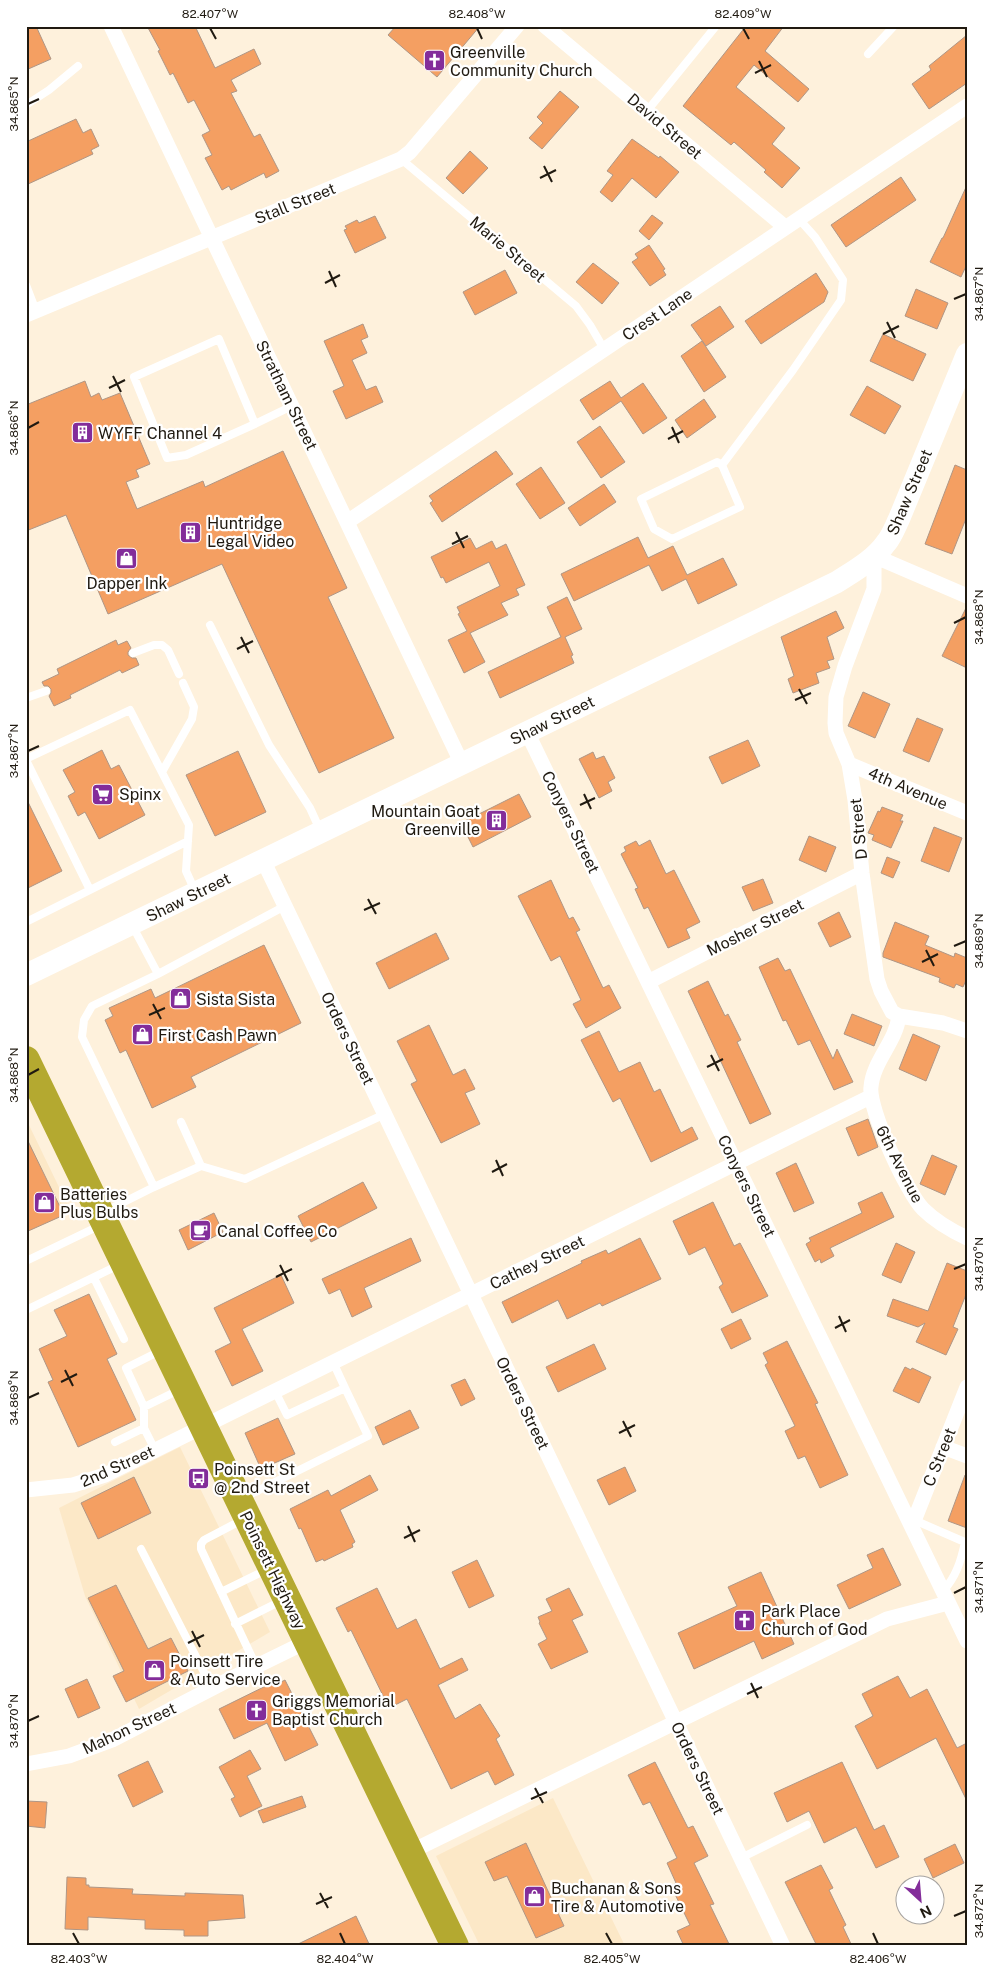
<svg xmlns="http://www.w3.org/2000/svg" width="993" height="1972" font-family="'Public Sans',sans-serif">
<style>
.built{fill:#fce8c7}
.building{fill:#f49f62;stroke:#af9685}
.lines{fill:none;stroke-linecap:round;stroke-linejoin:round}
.lane{stroke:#fff;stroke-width:8}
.street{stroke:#fff;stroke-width:15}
.secondary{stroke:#fff;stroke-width:22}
.highway{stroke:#b4a930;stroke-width:28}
.ticks{fill:none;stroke:#201a11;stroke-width:2}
.labels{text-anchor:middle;stroke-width:4.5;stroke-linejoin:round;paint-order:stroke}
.poi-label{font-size:16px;fill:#201a11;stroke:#fff;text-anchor:start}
.street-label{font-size:16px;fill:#201a11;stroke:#fff}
.neatline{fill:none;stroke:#201a11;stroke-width:2}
.ticks-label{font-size:12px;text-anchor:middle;fill:#201a11}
</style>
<rect width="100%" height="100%" fill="#fef1dc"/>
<path class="built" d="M28,1123L71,1212L26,1232V1124Z
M180,1447L270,1632L139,1709L85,1596L59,1508Z
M553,1798L625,1946H480L436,1856Z"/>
<path class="building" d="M26,26H36L51,59L26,70Z
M147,26H195L215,68L254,49L261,64L231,80L237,91L231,93L254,137L260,134L279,171L266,178L264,173L231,190L229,186L222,190L205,158L212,155L202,135L210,131L194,100L188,103L173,73L170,75L158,51L160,50Z
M396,26H480L437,77L388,35Z
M746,26H784L765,51L809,89L798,102L754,65L736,87L785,128L772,144L800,168L782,188L764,172L766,170L734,142L731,145L683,106Z
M967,35V83L929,109L912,84L931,70L929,66Z
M560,91L579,107L542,149L529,138L543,123L537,117Z
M76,119L83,133L91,129L99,146L91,150L93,154L26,185V142Z
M632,139L659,158L660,156L679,172L656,198L632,178L612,202L600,192L613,175L607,171Z
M470,151L488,168L463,194L446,178Z
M901,177L916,200L846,247L831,225Z
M967,185V264L961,277L930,262L942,238H943Z
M652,215L663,223L649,240L639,231Z
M375,216L386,238L355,253L344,230L347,229L345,226L357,220L359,223Z
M649,245L665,269L663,270L666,275L650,286L632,262L638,258L635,254Z
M593,263L619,283L602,304L576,282Z
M505,270L517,293L475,315L463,292Z
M816,273L828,292L824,302L761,344L745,321Z
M916,289L948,303L937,329L905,316Z
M720,306L734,327L706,346L691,325Z
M363,324L368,337L361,340L367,353L352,360L366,390L376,386L383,402L346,419L333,391L344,386L324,341Z
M883,334L926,354L913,381L870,361Z
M702,341L726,377L704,392L681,356Z
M85,381L91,397L99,393L102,400L120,393L150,464L136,470L139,477L126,482L137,509L203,481L205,487L283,451L347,588L328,597L394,738L319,773L222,564L108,614L66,515L26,531V405Z
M610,381L621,398L643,383L667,418L643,434L621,401L593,420L580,400Z
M867,386L901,406L885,434L850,415Z
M704,399L716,417L687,438L675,420Z
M600,426L625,462L601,478L577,442Z
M496,451L513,474L442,522L430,503L433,501L429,496Z
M955,465L967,470V516L952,554L925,544Z
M541,467L565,503L540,519L516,484Z
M604,484L616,502L580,526L568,508Z
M638,537L648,558L673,546L687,575L723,558L737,585L698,604L686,579L662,591L649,565L574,601L561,574Z
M470,538L476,549L492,541L496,549L506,544L525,585L516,589L519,595L501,603L508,615L470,633L485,662L464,673L448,640L467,631L458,614L460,613L457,607L500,586L489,562L446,583L443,577L441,578L431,557Z
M567,597L582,629L565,637L573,655L571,656L574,663L500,698L488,672L561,637L547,607Z
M967,606V668L942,656Z
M836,611L844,628L827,637L834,659L827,661L830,668L816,673L819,683L793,693L788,679L794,676L781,637Z
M116,640L118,645L127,641L131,648L128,652V655L132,658H136L139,665L122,673L120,670L70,695L71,698L54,706L49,696L51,693V689L48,686H44L42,682L59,674L57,669Z
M863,692L890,704L875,738L848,726Z
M917,718L943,729L929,762L903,751Z
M748,740L760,766L722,784L709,757Z
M102,750L111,769L119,765L145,815L99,839L85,812L78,816L68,796L75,792L63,770Z
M238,751L266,812L215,836L186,775Z
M593,752L596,759L604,756L615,778L608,782L612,791L599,798L579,759Z
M519,794L531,817L473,847L461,823Z
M26,798L62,871L26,889Z
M882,807L903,815L900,821H903L891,848L872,840L874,835L868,833L878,811L880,812Z
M934,827L962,838L949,872L921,861Z
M809,836L836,847L826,872L799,860Z
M650,840L666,874L674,870L700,922L686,929L690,938L668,948L648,907L644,909L635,889L638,888L621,854L626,851L624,847L636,841L639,846Z
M887,857L900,862L893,878L881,873Z
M763,879L773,903L753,911L742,887Z
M551,880L569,919L573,917L580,930L576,932L603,988L609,985L621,1008L586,1028L573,1004L581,1000L560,956L551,961L518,896Z
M839,912L851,937L830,947L818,923Z
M895,922L929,936L925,945L954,957L955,953L967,958V978L963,987L956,984L954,988L939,982L940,978L883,957V953Z
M436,933L449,959L389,989L376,963Z
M264,945L301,1023L191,1077L196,1087L152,1108L126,1050L120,1053L105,1020L113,1016L109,1008L151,989L155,998Z
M778,958L785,971L790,969L833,1059L837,1049L853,1082L834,1090L810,1040L798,1045L786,1020L783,1021L759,967Z
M708,981L725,1016L728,1014L741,1040L737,1042L771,1114L750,1124L688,991Z
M852,1014L882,1026L874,1046L844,1034Z
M429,1025L453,1075L465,1069L475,1089L465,1093L480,1124L441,1143L411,1084L417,1081L397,1041Z
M599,1031L619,1072L640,1062L654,1092L660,1089L681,1133L692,1127L698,1139L651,1162L620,1098L613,1102L581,1040Z
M913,1034L940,1046L926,1081L899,1069Z
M868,1119L878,1147L858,1156L846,1128Z
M26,1137L64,1215L26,1232Z
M932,1155L957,1166L945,1195L920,1184Z
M796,1163L814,1203L794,1212L776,1173Z
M363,1182L377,1208L311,1242L298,1216Z
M882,1192L894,1217L830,1248L834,1256L821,1263L820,1259L815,1262L806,1244L811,1241L809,1238L862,1213L858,1203Z
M713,1202L734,1246L740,1243L768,1296L732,1313L719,1287L723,1284L705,1247L689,1255L673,1221Z
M214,1213L223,1232L188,1250L179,1230Z
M411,1238L421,1261L364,1288L372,1307L352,1317L340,1289L329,1294L322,1279Z
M640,1238L661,1279L602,1306L600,1303L567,1319L558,1300L512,1323L502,1302L582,1263L581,1261L606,1250L608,1254Z
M896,1243L915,1252L901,1283L882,1275Z
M947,1263L967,1271V1292L953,1327L958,1329L946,1355L916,1342L925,1323L918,1327L887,1316L893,1299L928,1311Z
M281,1275L294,1303L242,1329L263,1371L232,1386L215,1351L231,1343L214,1308Z
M89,1294L117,1354L107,1359L136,1420L78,1447L48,1382L53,1380L39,1349L67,1336L54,1310Z
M741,1319L751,1339L731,1349L721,1329Z
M787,1341L818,1403L815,1404L848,1475L820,1488L805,1456L798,1459L785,1431L795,1426L765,1365L768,1363L763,1353Z
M594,1344L606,1369L558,1392L546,1367Z
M905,1367L911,1370L912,1368L931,1377L919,1403L893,1391Z
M465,1379L475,1399L461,1406L451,1385Z
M410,1410L419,1428L383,1445L375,1427Z
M278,1418L295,1454L261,1469L245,1433Z
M625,1467L636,1491L609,1505L597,1480Z
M370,1475L378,1490L340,1510L355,1542L352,1544L353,1547L324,1561L323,1559L316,1562L301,1528L299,1529L290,1509L328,1490L331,1496Z
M965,1475H967V1528L948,1521Z
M134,1477L151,1513L98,1539L81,1503Z
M883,1548L901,1585L849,1609L837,1585L873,1568L867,1555Z
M477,1560L494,1596L469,1608L452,1572Z
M761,1572L794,1644L762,1659L754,1641L694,1669L678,1633L737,1606L728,1587Z
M116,1585L148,1649L171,1638L188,1671L126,1702L113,1676L124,1671L88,1598Z
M377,1588L397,1629L416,1619L440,1669L462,1658L468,1670L438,1685L455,1719L480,1704L500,1736L496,1739L514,1775L495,1785L488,1771L451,1789L407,1699L389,1708L351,1630L348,1632L336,1608Z
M569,1588L583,1615L572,1620L588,1652L551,1669L538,1644L547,1639L539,1623L540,1622L538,1617L552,1611L546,1599Z
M898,1676L910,1698L927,1689L957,1748L967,1743V1801L936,1738L877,1769L855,1726L873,1716L862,1694Z
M87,1679L100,1708L78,1718L65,1689Z
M278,1680L279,1683L285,1680L318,1745L285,1761L267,1723L234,1739L219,1709Z
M250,1750L261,1769L247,1776L262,1806L240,1817L231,1799L235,1797L219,1767Z
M148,1761L163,1792L133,1807L118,1775Z
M655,1762L688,1828L693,1826L708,1856L694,1863L714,1904L710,1905L730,1946H684L677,1931L690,1925L671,1886L676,1883L667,1863L677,1858L650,1802L643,1805L628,1775Z
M842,1762L874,1830L884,1825L899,1857L876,1868L856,1827L824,1843L809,1811L787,1822L774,1793Z
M302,1796L306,1807L263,1823L258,1811Z
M26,1801L47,1802L45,1828L26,1826Z
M526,1843L564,1926L536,1938L507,1876L494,1881L485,1862Z
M955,1844L964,1863L933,1878L924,1859Z
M821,1865L833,1888L829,1890L846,1925L843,1927L852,1946H817L785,1882Z
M67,1877L86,1878V1885H89V1887L133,1889L132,1894L185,1896V1893L243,1895L245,1918L208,1921V1936H184V1930L145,1929V1920L88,1917V1930L65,1929Z
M356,1916L370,1946H294Z"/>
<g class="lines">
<path class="lane" d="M868,54L894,26
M26,105L49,90L78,66
M647,111L716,26
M401,159L576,306L590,325L604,349
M26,285L36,311
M255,424L186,455L167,458L134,377L219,339L255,424L292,406
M722,465L717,462L641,499L654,529L672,539L740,507L722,465L793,370L841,300L843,280L815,237L798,218
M210,625L269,745L310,808L320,830
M133,653L154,645H162L168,650L179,674
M26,698L46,691
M26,759L130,710L189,825L186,871L195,891
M26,760L90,890
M162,772L192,719L194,707L183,683
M26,922L188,841
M132,925L158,974
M181,1122L201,1166
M154,1187L201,1166L245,1179L385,1114
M104,1212L154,1187L82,1037L84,1020L92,1006L158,974L285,906
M26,1261L101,1225
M94,1278L124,1339
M26,1310L121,1264
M162,1350L126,1368L144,1407L181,1389
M333,1362L345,1388
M144,1428L155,1450
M115,1442L144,1428V1407
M243,1498L368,1436L345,1388L287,1415L275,1391
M244,1519L204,1540L201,1544V1549L256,1666
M914,1520L967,1543
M141,1549L212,1688
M943,1591C956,1577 961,1561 965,1542
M221,1592L268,1569
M235,1624L283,1600
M741,1858L807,1825"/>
<path class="street" d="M111,26L462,764
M545,26L785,227
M26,315L401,159L410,152L517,26
M347,522L967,106
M967,596L874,556V589L845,666L836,697L835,723L836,733L849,764L855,800L862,873L877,979L881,991L892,1012L899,1016L943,1023L967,1031
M527,732L967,1641
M849,764L967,813
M263,860L783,1946
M648,982L862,873
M899,1016C896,1042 873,1061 871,1087C868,1108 907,1193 923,1209C936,1222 950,1230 967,1238
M943,1447L967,1456
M26,1490L73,1485L105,1475L870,1097
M912,1526L967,1387
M26,1764L69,1756L112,1740L230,1679L308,1641
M410,1852L887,1619L948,1603"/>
<path class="secondary" d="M26,975L837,582C854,571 874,560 886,543C892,536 895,527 899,519L967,354"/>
<path class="highway" d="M26,1060L455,1946"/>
</g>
<path class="ticks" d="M210,28L216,39M477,28L482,39M743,28L749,39M759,61L767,77M755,73L771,65M28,104L39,99M544,166L552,182M540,178L556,170M329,271L336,287M325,283L340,275M954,299L966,294M887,322L895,338M883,334L899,326M113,376L121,392M109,388L125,380M672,427L679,443M28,428L39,422M668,439L683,431M456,532L464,548M452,544L468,536M954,623L966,617M241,637L249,653M237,649L253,641M799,689L807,704M795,700L811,693M28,751L39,746M584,794L591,809M580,805L595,798M368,899L376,914M364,910L380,903M954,946L966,941M926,950L934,966M922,962L938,954M153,1004L161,1019M149,1015L165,1008M711,1055L719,1071M707,1067L723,1059M28,1075L39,1069M496,1160L503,1176M492,1172L507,1164M280,1265L288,1281M954,1269L966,1264M276,1277L292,1269M839,1316L846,1332M835,1328L850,1320M65,1370L73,1386M61,1382L77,1374M28,1398L39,1393M623,1421L631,1437M619,1433L635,1425M408,1526L415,1542M404,1538L420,1530M954,1593L966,1587M192,1631L200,1647M188,1643L204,1635M751,1683L758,1698M747,1694L762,1687M28,1721L39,1716M535,1788L543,1803M531,1799L547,1792M320,1893L328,1908M316,1904L332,1897M954,1916L966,1911M73,1933L79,1944M340,1933L345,1944M606,1933L612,1944M873,1933L878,1944"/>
<defs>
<symbol id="church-square" viewBox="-11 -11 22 22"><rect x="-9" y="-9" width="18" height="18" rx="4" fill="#832d9a" stroke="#fff"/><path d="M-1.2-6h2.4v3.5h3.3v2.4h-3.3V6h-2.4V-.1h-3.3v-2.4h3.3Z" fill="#fff"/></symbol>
<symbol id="building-square" viewBox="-11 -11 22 22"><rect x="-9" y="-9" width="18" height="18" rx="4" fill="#832d9a" stroke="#fff"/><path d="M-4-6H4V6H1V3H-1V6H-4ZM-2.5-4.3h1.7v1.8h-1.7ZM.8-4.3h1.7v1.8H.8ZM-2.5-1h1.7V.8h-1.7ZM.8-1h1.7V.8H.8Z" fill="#fff"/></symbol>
<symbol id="shop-square" viewBox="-11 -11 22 22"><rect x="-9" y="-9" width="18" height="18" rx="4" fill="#832d9a" stroke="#fff"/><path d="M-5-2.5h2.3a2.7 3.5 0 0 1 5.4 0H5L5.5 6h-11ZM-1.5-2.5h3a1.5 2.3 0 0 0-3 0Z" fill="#fff"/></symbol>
<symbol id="supermarket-square" viewBox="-11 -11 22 22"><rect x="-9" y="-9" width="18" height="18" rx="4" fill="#832d9a" stroke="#fff"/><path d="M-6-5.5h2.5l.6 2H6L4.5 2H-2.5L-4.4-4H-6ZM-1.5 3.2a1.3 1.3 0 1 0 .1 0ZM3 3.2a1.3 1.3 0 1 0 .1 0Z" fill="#fff"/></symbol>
<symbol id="cafe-square" viewBox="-11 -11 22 22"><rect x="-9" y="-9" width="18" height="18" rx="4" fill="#832d9a" stroke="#fff"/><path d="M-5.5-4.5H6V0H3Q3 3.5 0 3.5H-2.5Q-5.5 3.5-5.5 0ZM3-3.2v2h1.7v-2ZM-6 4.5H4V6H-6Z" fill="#fff"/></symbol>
<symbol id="bus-square" viewBox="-11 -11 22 22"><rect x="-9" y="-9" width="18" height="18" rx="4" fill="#832d9a" stroke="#fff"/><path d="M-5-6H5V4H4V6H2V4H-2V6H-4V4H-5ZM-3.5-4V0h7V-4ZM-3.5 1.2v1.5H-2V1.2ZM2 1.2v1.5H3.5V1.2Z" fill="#fff"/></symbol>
</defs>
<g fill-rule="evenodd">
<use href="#church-square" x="422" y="48" width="25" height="25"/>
<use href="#building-square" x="70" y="420" width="25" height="25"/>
<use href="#building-square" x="178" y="520" width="25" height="25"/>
<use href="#shop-square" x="114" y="546" width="25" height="25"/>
<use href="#supermarket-square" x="90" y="782" width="25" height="25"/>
<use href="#building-square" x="484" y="808" width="25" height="25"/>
<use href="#shop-square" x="168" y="986" width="25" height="25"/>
<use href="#shop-square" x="130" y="1022" width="25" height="25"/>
<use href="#shop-square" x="32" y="1190" width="25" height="25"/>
<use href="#cafe-square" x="188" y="1218" width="25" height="25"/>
<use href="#bus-square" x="186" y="1466" width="25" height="25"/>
<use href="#church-square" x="732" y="1608" width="25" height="25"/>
<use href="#shop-square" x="142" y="1658" width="25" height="25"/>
<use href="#church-square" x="244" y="1698" width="25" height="25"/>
<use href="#shop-square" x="522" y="1884" width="25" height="25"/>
</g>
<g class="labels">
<g class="poi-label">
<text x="450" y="58">Greenville<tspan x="450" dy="18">Community Church</tspan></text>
<text x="98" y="439">WYFF Channel 4</text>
<text x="207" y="529">Huntridge<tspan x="207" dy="18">Legal Video</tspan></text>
<text x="127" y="589" text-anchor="middle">Dapper Ink</text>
<text x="119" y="800">Spinx</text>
<text x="480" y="817" text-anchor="end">Mountain Goat<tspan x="480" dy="18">Greenville</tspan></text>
<text x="196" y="1005">Sista Sista</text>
<text x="158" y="1041">First Cash Pawn</text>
<text x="60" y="1200">Batteries<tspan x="60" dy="18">Plus Bulbs</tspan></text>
<text x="217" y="1237">Canal Coffee Co</text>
<text x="214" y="1475">Poinsett St<tspan x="214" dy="18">@ 2nd Street</tspan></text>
<text x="761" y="1617">Park Place<tspan x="761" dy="18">Church of God</tspan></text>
<text x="170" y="1667">Poinsett Tire<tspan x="170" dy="18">&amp; Auto Service</tspan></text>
<text x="272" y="1707">Griggs Memorial<tspan x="272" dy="18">Baptist Church</tspan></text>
<text x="551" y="1894">Buchanan &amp; Sons<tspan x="551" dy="18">Tire &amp; Automotive</tspan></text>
</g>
<g class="street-label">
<text transform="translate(665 126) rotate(40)" y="6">David Street</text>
<text transform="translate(295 203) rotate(-22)" y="6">Stall Street</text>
<text transform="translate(508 249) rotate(40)" y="6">Marie Street</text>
<text transform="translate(657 314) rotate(-34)" y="6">Crest Lane</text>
<text transform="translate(287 395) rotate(64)" y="6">Stratham Street</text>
<text transform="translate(909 492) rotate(-67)" y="6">Shaw Street</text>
<text transform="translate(552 720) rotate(-26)" y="6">Shaw Street</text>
<text transform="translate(908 788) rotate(23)" y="6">4th Avenue</text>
<text transform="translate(571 822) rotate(64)" y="6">Conyers Street</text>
<text transform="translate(858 829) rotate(-96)" y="6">D Street</text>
<text transform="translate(188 897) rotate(-26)" y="6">Shaw Street</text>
<text transform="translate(755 927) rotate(-27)" y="6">Mosher Street</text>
<text transform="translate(348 1038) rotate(64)" y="6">Orders Street</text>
<text transform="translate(900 1164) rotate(63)" y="6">6th Avenue</text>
<text transform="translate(747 1186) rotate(64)" y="6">Conyers Street</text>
<text transform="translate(537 1262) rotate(-26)" y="6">Cathey Street</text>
<text transform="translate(523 1403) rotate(64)" y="6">Orders Street</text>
<text transform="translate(939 1457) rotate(-68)" y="6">C Street</text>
<text transform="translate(117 1466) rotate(-24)" y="6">2nd Street</text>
<text transform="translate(273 1570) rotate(64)" y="6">Poinsett Highway</text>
<text transform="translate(129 1728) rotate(-25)" y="6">Mahon Street</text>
<text transform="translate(698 1768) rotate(64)" y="6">Orders Street</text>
</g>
</g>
<rect width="993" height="1972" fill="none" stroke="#ffffff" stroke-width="55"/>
<g transform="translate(920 1900) rotate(154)"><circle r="24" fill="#ffffff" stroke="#a6a3a0"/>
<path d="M0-4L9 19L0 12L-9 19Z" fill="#832d9a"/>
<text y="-8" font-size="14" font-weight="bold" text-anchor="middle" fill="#201a11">N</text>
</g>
<rect x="28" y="28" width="938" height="1916" class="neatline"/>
<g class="ticks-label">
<text x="210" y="18">82.407°W</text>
<text x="477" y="18">82.408°W</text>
<text x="743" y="18">82.409°W</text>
<text transform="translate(14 104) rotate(-90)" y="4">34.865°N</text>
<text transform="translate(979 294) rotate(-90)" y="4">34.867°N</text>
<text transform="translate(14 428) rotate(-90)" y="4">34.866°N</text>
<text transform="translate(979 617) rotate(-90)" y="4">34.868°N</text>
<text transform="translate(14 751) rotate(-90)" y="4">34.867°N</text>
<text transform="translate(979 941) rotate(-90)" y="4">34.869°N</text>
<text transform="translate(14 1075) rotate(-90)" y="4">34.868°N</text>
<text transform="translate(979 1264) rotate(-90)" y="4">34.870°N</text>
<text transform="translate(14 1398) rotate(-90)" y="4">34.869°N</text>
<text transform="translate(979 1587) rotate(-90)" y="4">34.871°N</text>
<text transform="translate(14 1721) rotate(-90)" y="4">34.870°N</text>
<text transform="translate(979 1911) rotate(-90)" y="4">34.872°N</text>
<text x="79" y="1963">82.403°W</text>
<text x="345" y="1963">82.404°W</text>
<text x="612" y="1963">82.405°W</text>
<text x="878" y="1963">82.406°W</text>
</g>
</svg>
